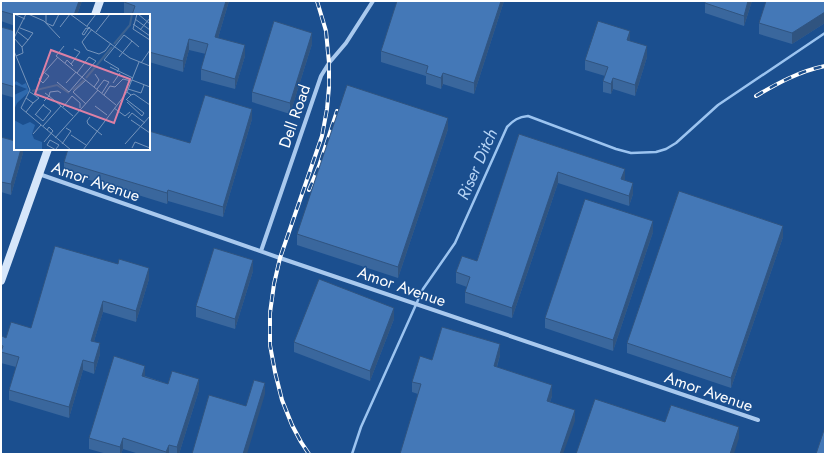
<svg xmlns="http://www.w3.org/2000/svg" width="826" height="455" font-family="Jost,sans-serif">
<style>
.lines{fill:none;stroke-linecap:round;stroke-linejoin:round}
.stream{stroke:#9cc4f0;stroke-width:2.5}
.street{stroke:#a9c9ee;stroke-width:4}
.secondary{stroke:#d6e6fa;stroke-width:8}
.rail-casing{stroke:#fff;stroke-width:4}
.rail{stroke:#1b4f8f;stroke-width:2.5;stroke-dasharray:8;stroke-linecap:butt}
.wall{fill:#3a679d}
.shaded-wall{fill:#305480}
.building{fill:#4478b7;stroke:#305480}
.labels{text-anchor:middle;stroke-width:3;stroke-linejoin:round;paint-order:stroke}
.street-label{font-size:16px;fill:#fff;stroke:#1b4f8f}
.water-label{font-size:17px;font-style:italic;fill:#b5d3f5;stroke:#1b4f8f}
.inset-river{fill:none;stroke:#3c6290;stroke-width:2}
.inset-road{fill:none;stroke:#7695bc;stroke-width:1}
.view{fill:#dd80a5;fill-opacity:0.15;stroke:#dd80a5;stroke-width:2}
.inset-edge{fill:none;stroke:#fff;stroke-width:2}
</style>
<rect width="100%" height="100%" fill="#1b4f8f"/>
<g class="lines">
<path class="stream" d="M352,454L361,427L423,289L455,243L507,127C514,120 518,117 528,116L616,149L631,153L656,152L666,149L676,143L718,105L825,33"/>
<path class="street" d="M39,174L280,258L758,420
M261,251L321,76L329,63L346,43L373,1"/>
<path class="secondary" d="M95,15L100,1
M1,281L48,149"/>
<defs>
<path id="rail" d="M756,96C778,83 800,71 825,66
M309,190L319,166L337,111
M309,454L301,442L292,425L282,400L275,372L270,345V313L274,284L280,258L322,136L327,109L329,87V63L326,31L317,1"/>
</defs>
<use href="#rail" class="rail-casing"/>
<use href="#rail" class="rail"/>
</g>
<path class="wall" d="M1,1H82L77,15H15V26L1,21Z
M124,1H229L218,38L245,56L235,89L201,80V69L206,54L189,50L183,72L149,62V15H131L124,13Z
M504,1L474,94L443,84L441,89L426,84V76L381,62V51Z
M752,1L744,26L705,13V3Z
M825,1V23L792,44L759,34V23Z
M1,27L15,31V98L1,94Z
M630,41L647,57L635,96L613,89L611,94L603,92V81L605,76L585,70V60Z
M312,44L290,114L252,102V92Z
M252,119L223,217L168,201L167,204L64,172V162L190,143Z
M448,129L398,278L297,245V234Z
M519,134L625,179L624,181L633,194L629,206L558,183L512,318L465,303V292L467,287L456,283V272L477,261Z
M1,137L23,149V153L11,195L1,192Z
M653,232L613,351L545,328V318Z
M783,237L731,388L627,353V343Z
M253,271L235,329L196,317V306Z
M149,279L136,322L103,312L94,341L100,354L94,374L83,370L69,418L9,400V390L16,367L1,363V339L6,338Z
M394,319L370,381L294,352V342Z
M500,355L497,367L552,396L550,402L575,421L418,394L412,392V382L432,360Z
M145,376L168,384L199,390L179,454H139L123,449L121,454H107L89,449V438Z"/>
<path class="shaded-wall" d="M79,1H82L77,15H74Z
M226,1H229L215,48V37Z
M501,1H504L474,94V83Z
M748,1H752L744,26V16Z
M825,12V23L792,44V33Z
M630,31V41L627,40Z
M312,33V44L290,114V103Z
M189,39V50L183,72V61Z
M245,45V56L235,89V79Z
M647,46V57L635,96V85Z
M443,73V84L441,89V78Z
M613,78V89L611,94V84Z
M252,109V119L223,217V207Z
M448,118V129L398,278V267Z
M21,149H23V153L11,195V184Z
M625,169V179L621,190V179Z
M558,172V183L512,318V308Z
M633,183V194L629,206V196Z
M168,190V201L167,204V193Z
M653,221V232L613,351V340Z
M783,226V237L731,388V378Z
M253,260V271L235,329V319Z
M149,268V279L136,322V311Z
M103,301V312L91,351V341Z
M394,308V319L370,381V371Z
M100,343V354L94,374V363Z
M500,344V355L494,376V366Z
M83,360V370L69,418V407Z
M145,366V376L142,386V376Z
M199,379V390L179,454H177V447Z
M265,383V394L247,454H243Z
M552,385V396L547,411V401Z
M575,410V421L563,454H560Z
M739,427V438L734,454H730Z
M123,438V449L121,454H120V447Z
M169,445V454H166V452Z"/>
<path class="building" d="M1,1H79L74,15H15L1,11Z
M124,1H226L215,37L245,45L235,79L201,69L208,44L189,39L183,61L149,52V15H132L135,6L124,2Z
M397,1H501L474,83L443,73L441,78L426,73L428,66L381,51Z
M705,1H748L744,16L705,3Z
M766,1H825V12L792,33L759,23Z
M274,21L312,33L290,103L252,92Z
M598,21L630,31L627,40L647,46L635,85L613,78L611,84L603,81L608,67L585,60Z
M1,27L15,31V87L1,83Z
M347,85L448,118L398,267L297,234Z
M205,95L252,109L223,207L168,190L167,193L64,162L68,149H149V131L190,143Z
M519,134L625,169L621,179L633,183L629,196L558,172L512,308L465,292L470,277L456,272L462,256L477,261Z
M1,137L15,141V149H21L11,184L1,182Z
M679,191L783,226L731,378L627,343Z
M585,199L653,221L613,340L545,318Z
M55,246L118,264L119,259L149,268L136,311L103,301L91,341L100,343L94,363L83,360L69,407L9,390L19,357L1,352L3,346L1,345V339L2,336L6,338L11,322L31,328Z
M214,248L253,260L235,319L196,306Z
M319,279L394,308L370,371L294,342Z
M442,327L500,344L494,366L552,385L547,401L575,410L560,454H400L421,384L412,382L420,356L432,360Z
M114,356L145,366L142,376L168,384L172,371L199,379L177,447L169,445L166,452L123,438L120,447L89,438Z
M254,380L265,383L243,454H192L209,395L246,406Z
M595,399L665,422L671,405L739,427L730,454H576Z
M825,427V454H816Z"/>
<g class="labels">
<g class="street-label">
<text transform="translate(294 116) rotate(-71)" y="6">Dell Road</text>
<text transform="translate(96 181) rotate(19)" y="6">Amor Avenue</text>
<text transform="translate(402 286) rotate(19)" y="6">Amor Avenue</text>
<text transform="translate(709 391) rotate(19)" y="6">Amor Avenue</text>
</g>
<g class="water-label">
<text transform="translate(477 164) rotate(-66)" y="6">Riser Ditch</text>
</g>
</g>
<g transform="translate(14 14)">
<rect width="136" height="136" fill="#1b4f8f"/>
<path d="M2,67L8,71L12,69L15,78L3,89L0,96V81L13,75L0,70ZM0,106L9,111L16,108L21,111L18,120L20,125L28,128V136H0Z" fill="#2e69ad"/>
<path class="inset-river" d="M100,30L116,11L118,0M72,64L98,33M59,76L70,66M18,77L43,71L55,79"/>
<path class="inset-road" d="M0,0L11,5M14,0L30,7L46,24M32,0V9L39,12L45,0M56,0L116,44L136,52M123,0L119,15L136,26M124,0L136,10M121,5L136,16M119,10L136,22M73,12L82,0M46,13L56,0M74,15L72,14L68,20L70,21L74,15L76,13M78,15L68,28L73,36L85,40L91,37L97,29M126,16L136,4M4,18L14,26L19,19L6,14M82,18L96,0M0,24L12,0M0,24L8,33M50,32L42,42L102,91M0,37L16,76L7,94L57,136M2,42L9,39L8,33L14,26M105,43L118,27L125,33M51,49L53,46L59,52M127,49L136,36M57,50L66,38L60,35M96,53L119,64M103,58L105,55L90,46L110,21L118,27M31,59L35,62L29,69L25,65L35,53L44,43M118,66L136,73M43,68L55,78L82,47L75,43L63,59M52,69L62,58M99,69L106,59M80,73L85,66L81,60M83,75L90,66L95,68L88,79M114,75L127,79L130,71M16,78L25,84L19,89M31,79L35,82L36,78L44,77L47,79M90,81L96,72L101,73L109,65L117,67M117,81L120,80L136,91M112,86L117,81L113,78M113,86L130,99L128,102L113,88M30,87L35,82L59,102M72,90L59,78L72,66M81,92L93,101M49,93L58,82L66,89V94M100,94L111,102L116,98M12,98L19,89L12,84M21,100L29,107L37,97L29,91M21,101L30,90M76,103L73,107L74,110L88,121M114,104L118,99L131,109M117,106L136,119M29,112L47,92M19,120L27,111M57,121L72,131M41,124L84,76M30,128L39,117L35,113L33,116M48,130L57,117L52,114M111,130L136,102M118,134L121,128L136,134M42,135L45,131L36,126L33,131L42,136M69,136L113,78L125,48"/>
<path class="view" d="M37,36L116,65L100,109L21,80Z"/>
<rect width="136" height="136" class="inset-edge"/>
</g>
<rect width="826" height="455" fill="none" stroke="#ffffff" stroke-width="4"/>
</svg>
